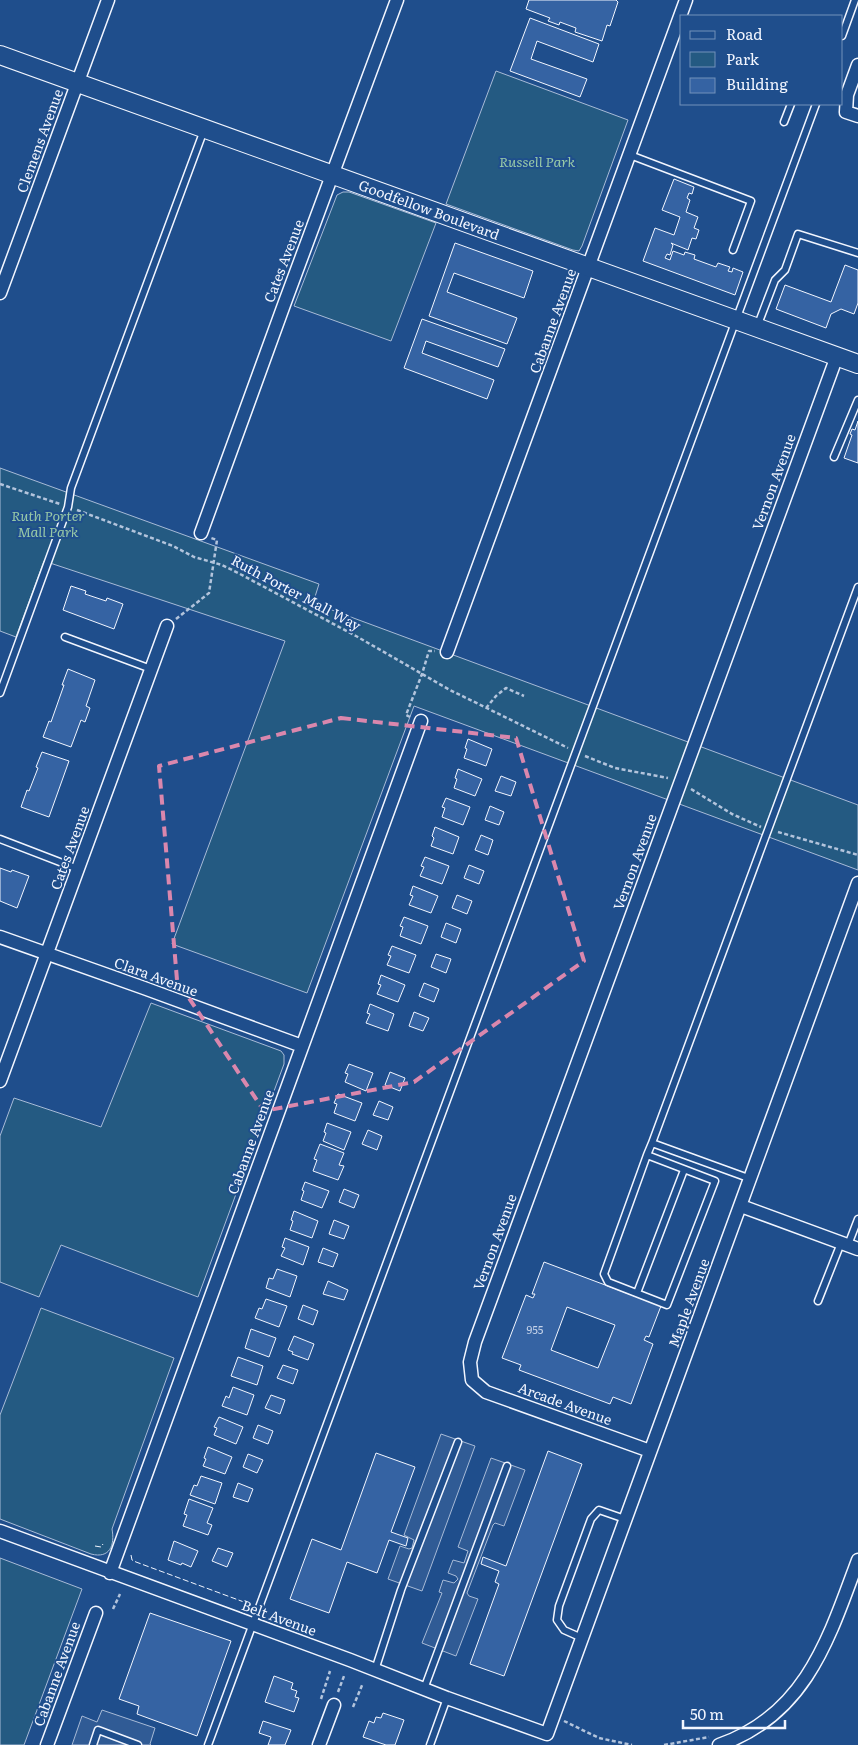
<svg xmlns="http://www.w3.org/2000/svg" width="858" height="1745" font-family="Literata,serif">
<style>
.green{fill:#245a82;stroke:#a8bbd7}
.parking{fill:#305b95;stroke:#a8bbd7}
.building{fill:#3563a3;stroke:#f2f6ff;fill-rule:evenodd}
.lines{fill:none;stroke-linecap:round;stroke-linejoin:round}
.lane-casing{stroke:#f2f6ff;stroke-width:9}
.street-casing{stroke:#f2f6ff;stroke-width:15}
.secondary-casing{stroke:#f2f6ff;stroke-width:20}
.path{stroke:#b3c4dc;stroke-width:2.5;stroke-dasharray:4 2.5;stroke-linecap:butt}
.lane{stroke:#1f4e8c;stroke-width:6}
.street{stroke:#1f4e8c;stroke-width:12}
.secondary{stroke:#1f4e8c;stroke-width:18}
.fence{stroke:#f2f6ff;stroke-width:1;stroke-dasharray:6 2.5;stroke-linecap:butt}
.marked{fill:none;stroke:#da87ad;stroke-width:4;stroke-dasharray:10 6;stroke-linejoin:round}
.labels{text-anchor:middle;stroke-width:4;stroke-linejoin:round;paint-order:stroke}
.number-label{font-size:11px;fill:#c3d1e8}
.street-label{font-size:14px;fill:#f2f6ff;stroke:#1f4e8c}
.park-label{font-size:14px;font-style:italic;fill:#97c8a6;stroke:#1f4e8c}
</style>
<rect width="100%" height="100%" fill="#1f4e8c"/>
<path class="green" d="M496,71L628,120L582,246L579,251L573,250L446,204Z
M343,192H349L436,223L391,341L294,306L337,195Z
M0,468L319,584L313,603L858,805V870L414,706L307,993L172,944L285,641L44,561L16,637L0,631Z
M151,1003L281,1051L284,1055V1064L198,1297L61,1245L39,1297L0,1282V1136L14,1098L101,1127Z
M41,1308L174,1358L112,1529C115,1545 110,1559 91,1554L0,1519V1415Z
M0,1558L82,1589L24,1745H0Z"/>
<path class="parking" d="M441,1434L475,1446L422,1591L388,1579L400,1546L409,1549L412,1548L414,1540L404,1535Z
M491,1458L525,1470L504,1526L495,1523L493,1525L467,1593L469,1596L478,1599L456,1656L422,1643L442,1593L439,1592L443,1580L454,1583L458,1579L456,1576L448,1573L453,1560L464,1563L468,1551L458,1547Z
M102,1710L155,1728L150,1744L151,1745H72L82,1716L97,1722Z"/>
<path class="building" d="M529,0H616L618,2L610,26L607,25L602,41L575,32L576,28L560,22L559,25L548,21L550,18L526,9Z
M530,18L599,44L593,62L537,41L531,59L587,79L580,97L510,71Z
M674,179L694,187L692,194L689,193L687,198L690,200L686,212L698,217L694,228L699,230L696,239L692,238L688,250L671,243L673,245L670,255L667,254L665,258L670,260L673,251L684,255L685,252L695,255L694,259L716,267L718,263L730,267L728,271L732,272L733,268L743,272L735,295L643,261L655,228L674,235L680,217L662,210Z
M455,243L533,271L524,298L454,273L447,292L517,318L507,344L429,316Z
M845,265L858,270V303L854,314L841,309L831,314L826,328L776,309L785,285L831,302Z
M422,319L505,349L498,367L426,341L422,353L494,380L487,399L404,368Z
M858,421V463L844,458L852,435L850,434L852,429L855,430Z
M71,586L86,591L85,594L106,601L107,598L123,604L114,629L63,610Z
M68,669L95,680L86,706L90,708L85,722L81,720L71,747L43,737L49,721L51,722L64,685H62Z
M468,739L492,749L486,766L464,758L467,749L465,748Z
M42,752L69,761L49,817L21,807L27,790L29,791L38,768L36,767Z
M458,769L482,779L475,796L454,788L457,779L455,778Z
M501,776L516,782L511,796L495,791Z
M446,798L470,807L463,825L442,817L445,808L442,807Z
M490,806L504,812L499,825L485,820Z
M435,827L459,837L453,854L431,846L434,838L432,836Z
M481,835L493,840L488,855L475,850Z
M425,857L449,866L442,884L420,876L424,867L421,866Z
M469,865L484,871L479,884L464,878Z
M0,868L11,872L12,870L29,876L17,908L0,901Z
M413,886L438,896L431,913L409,905L413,896L410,895Z
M457,895L472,901L467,914L452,908Z
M404,917L428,926L421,944L400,936L403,927L400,926Z
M446,923L461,929L456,943L441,937Z
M392,946L416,955L409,973L387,965L391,956L388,955Z
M436,954L451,959L446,973L431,967Z
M381,975L405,985L398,1002L377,994L381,985L378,984Z
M424,983L439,989L434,1002L419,996Z
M370,1004L394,1014L388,1031L366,1023L370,1014L367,1013Z
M414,1012L429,1018L423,1031L409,1026Z
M349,1064L373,1073L366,1091L345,1082L348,1074L345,1073Z
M390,1072L405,1078L400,1091L385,1085Z
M338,1094L362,1103L355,1121L334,1113L337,1104L334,1103Z
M379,1101L393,1107L388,1120L373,1115Z
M327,1123L351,1132L344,1150L323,1141L326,1133L324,1132Z
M368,1130L382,1136L377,1150L362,1144Z
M320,1144L344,1153L339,1165L344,1166L338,1180L313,1171L317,1160L314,1159Z
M305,1182L329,1191L322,1208L301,1200L304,1191L302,1190Z
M344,1189L359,1195L354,1208L339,1202Z
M294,1211L318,1221L312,1238L290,1230L293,1221L291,1220Z
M334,1220L349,1226L344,1239L329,1234Z
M285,1238L309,1247L303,1265L281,1256L285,1248L282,1247Z
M323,1248L338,1254L333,1267L318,1262Z
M544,1262L661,1306L649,1337L646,1336L644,1340L653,1344L631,1404L613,1397L610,1404L519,1370L521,1365L502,1358L526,1295L533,1298L535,1294H532ZM567,1307L615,1325L598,1368L551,1350Z
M277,1269L297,1276L290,1297L266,1288L269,1278L273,1279Z
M328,1281L348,1290L344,1300L323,1294Z
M266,1299L287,1306L279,1327L255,1318L259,1308L262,1309Z
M303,1305L318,1311L313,1325L298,1319Z
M251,1329L276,1338L269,1357L245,1348Z
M294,1336L314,1344L308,1360L292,1354L293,1352L288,1350Z
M238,1357L263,1366L257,1385L231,1376Z
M283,1365L298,1370L293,1384L277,1378Z
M233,1387L254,1395L247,1415L222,1406L226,1396L229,1398Z
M271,1395L285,1400L280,1414L265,1408Z
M219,1417L243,1427L236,1444L214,1435L217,1428L214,1427Z
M258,1425L273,1431L268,1444L253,1438Z
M208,1447L232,1457L225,1474L203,1466L206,1459L204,1458Z
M548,1451L582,1464L504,1676L470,1664L499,1584L495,1582L499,1571L481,1564L483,1557L506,1566Z
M376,1453L415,1467L391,1532L408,1538L406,1546L389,1540L377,1573L347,1562L329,1613L290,1599L312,1539L341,1550Z
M248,1454L263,1460L257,1473L243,1467Z
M201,1476L222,1483L215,1504L190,1495L194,1485L197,1486Z
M238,1483L253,1489L248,1502L233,1497Z
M189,1499L213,1508L207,1523L212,1525L208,1535L183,1526L187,1515L184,1514Z
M174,1541L198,1551L191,1567L182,1563L181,1565L168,1560Z
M218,1548L233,1553L227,1567L212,1561Z
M150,1613L231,1641L197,1736L137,1714L139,1706L119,1699Z
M274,1676L293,1683L291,1689L297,1691L295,1697L299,1698L294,1712L265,1702Z
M383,1713L404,1720L395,1745H386L363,1737L369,1721L374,1723L376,1717L381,1718Z
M263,1721L291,1730L285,1745H268L271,1737L259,1733Z"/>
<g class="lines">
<defs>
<path id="lane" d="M842,36L855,0
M784,122L791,104
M630,155L751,201L733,250
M757,327L775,280L785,270L798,234L858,253
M834,457L858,400
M65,637L151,669
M0,693L68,507L71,488L204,130
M0,839L78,869
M647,1155L715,1181L667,1305L608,1282L604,1274L647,1155L652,1143
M751,1179L652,1143L858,587
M848,1245L858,1219
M637,1293L684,1170
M818,1301L841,1243
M582,1638L564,1630L557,1620L559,1606L591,1519L599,1510L625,1519
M375,1670L401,1590L458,1442
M424,1689L507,1466
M93,1745L98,1730L138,1745
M208,1745L816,104
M430,1745L447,1698"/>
<path id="street" d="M858,65L847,95L846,112L858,116
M0,293L108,0
M201,533L285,302L397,0
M447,652L686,0
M0,937L144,988L302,1046
M0,1081L167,626
M741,1206L858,1249
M650,1451L486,1392L472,1380L470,1362L475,1342L837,356
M0,1531L350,1660L447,1698L547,1734L858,883
M110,1573L421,721
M47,1745L96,1613
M319,1745L334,1705
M719,1745C806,1715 829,1638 858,1560"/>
<path id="secondary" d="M0,55L858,364"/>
</defs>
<use href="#lane" class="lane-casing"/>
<use href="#street" class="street-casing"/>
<use href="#secondary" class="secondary-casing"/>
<path class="path" d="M0,484L60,504
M77,510L173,546L194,557L222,565L240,574L356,636L450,690L568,748
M176,619L209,593L217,540L211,538
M486,708L496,696L506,688L524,696
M410,717L406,715L422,674L429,651H435
M585,756L615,768L668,778
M691,789L732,814L761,827
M778,832L858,855
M113,1609L120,1594
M338,1692L344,1676
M321,1699L330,1671
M353,1707L363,1683
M564,1721L599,1738L632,1745
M664,1745L709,1737"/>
<use href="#lane" class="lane"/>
<use href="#street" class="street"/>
<use href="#secondary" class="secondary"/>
<path class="fence" d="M95,1546L101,1547L103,1544
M131,1555L132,1560L136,1562L252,1605"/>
</g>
<path class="marked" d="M341,718L516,738L584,961L414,1082L264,1111L177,980L159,766Z"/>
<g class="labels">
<g class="number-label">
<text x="535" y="1334">955</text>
</g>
<g class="street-label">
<text transform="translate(40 141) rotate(-70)" y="5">Clemens Avenue</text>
<text transform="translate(429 210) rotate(20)" y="5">Goodfellow Boulevard</text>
<text transform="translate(284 261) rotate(-69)" y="5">Cates Avenue</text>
<text transform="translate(553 321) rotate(-70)" y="5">Cabanne Avenue</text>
<text transform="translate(774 482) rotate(-70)" y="5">Vernon Avenue</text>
<text transform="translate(296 593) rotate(28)" y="5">Ruth Porter Mall Way</text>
<text transform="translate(70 848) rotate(-70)" y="5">Cates Avenue</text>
<text transform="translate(635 862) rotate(-70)" y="5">Vernon Avenue</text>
<text transform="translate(156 977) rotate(20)" y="5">Clara Avenue</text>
<text transform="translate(251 1142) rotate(-70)" y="5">Cabanne Avenue</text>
<text transform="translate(495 1242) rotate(-70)" y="5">Vernon Avenue</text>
<text transform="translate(689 1303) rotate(-70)" y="5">Maple Avenue</text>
<text transform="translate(565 1404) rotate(20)" y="5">Arcade Avenue</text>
<text transform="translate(279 1618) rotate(20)" y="5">Belt Avenue</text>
<text transform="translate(57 1674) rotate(-70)" y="5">Cabanne Avenue</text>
</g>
<g class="park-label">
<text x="537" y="167">Russell Park</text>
<text x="48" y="521">Ruth Porter<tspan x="48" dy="16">Mall Park</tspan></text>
</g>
</g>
<rect x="680" y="15" width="162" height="90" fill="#1f4e8c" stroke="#7391ba"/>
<rect x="690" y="31" width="25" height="8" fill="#1f4e8c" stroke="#7391ba"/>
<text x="726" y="40" font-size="15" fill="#f2f6ff">Road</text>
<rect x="690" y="52" width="25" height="15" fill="#245a82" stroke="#7391ba"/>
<text x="726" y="65" font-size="15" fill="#f2f6ff">Park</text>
<rect x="690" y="78" width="25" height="15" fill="#3563a3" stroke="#7391ba"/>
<text x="726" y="90" font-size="15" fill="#f2f6ff">Building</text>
<path d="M683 1720v8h102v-8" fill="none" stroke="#f2f6ff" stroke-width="2.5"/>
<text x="690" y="1720" font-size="15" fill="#f2f6ff" stroke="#1f4e8c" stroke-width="4" paint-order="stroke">50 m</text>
</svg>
